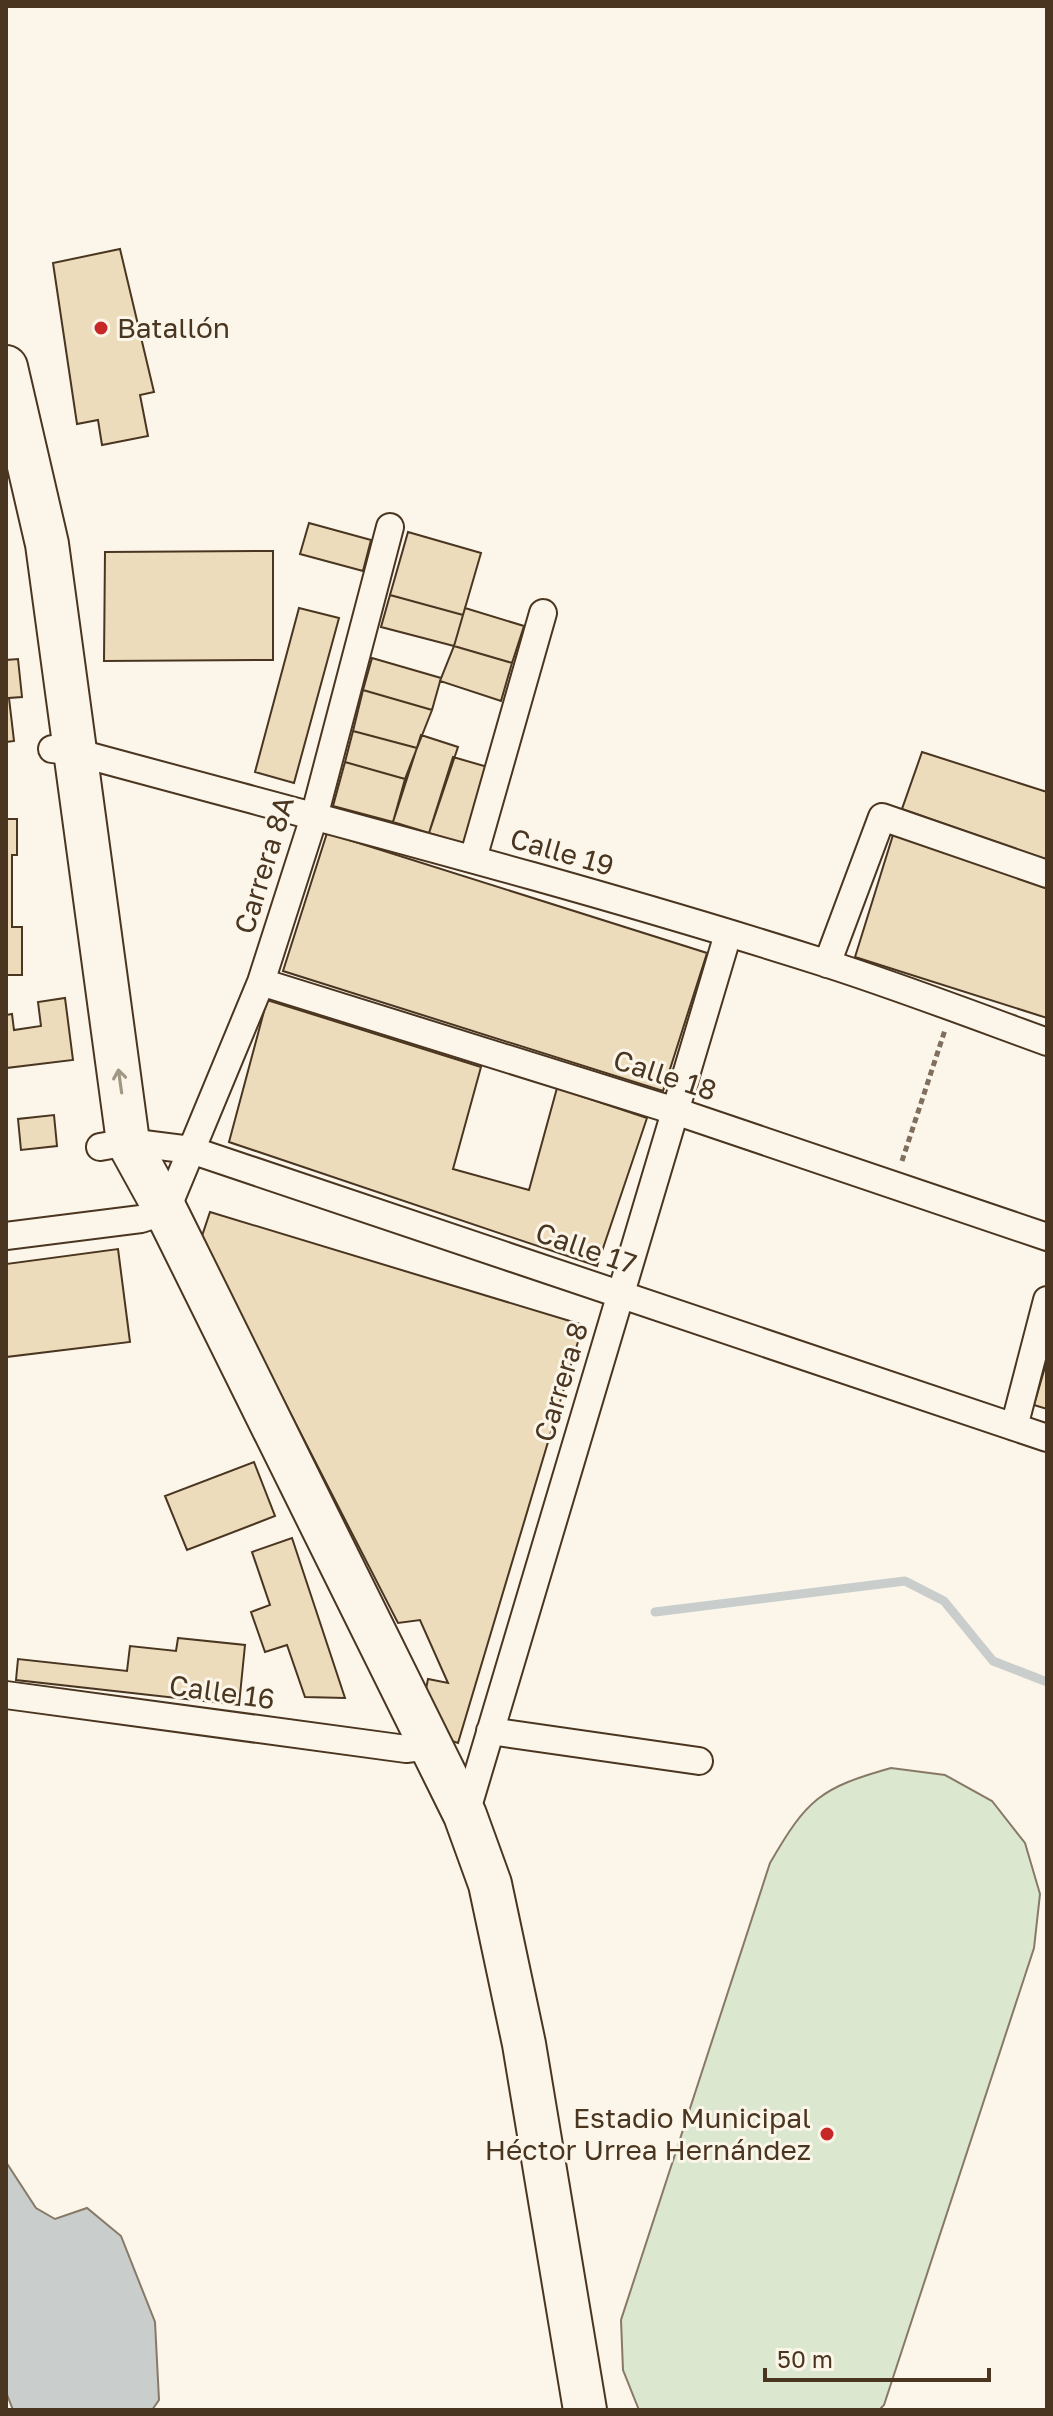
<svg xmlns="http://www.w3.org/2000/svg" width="1053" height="2416" font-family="'Golos Text',sans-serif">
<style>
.green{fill:#dce7d0;stroke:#887966;stroke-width:2}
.water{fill:#c9cecd;stroke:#887966;stroke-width:2}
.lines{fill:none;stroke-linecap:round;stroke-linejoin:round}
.stream{stroke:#c9cecd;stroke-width:9}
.building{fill:#ecdcbc;stroke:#4a3520;stroke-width:2}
.street-casing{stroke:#4a3520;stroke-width:30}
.primary-casing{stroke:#4a3520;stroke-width:46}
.path{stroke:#7f6f5c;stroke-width:5;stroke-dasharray:6 4;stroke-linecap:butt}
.street{stroke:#fbf6e9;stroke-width:26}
.primary{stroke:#fbf6e9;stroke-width:42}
.oneway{stroke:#a29684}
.poi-dot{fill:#c62828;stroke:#fbf6e9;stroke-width:3}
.labels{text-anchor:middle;stroke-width:6;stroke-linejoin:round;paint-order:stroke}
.poi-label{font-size:28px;fill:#4a3520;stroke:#fbf6e9;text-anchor:start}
.street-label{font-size:28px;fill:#4a3520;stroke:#fbf6e9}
</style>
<rect width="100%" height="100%" fill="#fbf6e9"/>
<path class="green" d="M891,1768L945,1775L992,1801L1025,1843L1040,1894L1034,1948L884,2405L879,2410H639L623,2370L621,2320L770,1863C807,1799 820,1788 891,1768Z"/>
<path class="water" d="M6,2162L36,2208L55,2219L87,2208L121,2236L155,2322L159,2400L152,2410H13L6,2392Z"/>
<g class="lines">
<path class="stream" d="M655,1612L905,1581L944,1601L993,1661L1047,1682"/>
</g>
<path class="building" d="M120,249L154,392L140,395L148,436L102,445L98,420L77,424L53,263Z
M309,523L371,540L363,571L300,554Z
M408,532L481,553L463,615L390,595Z
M273,551V660L104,661L105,552Z
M390,595L463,615L454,646L381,627Z
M299,608L339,618L294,783L255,772Z
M465,608L524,626L512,663L454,646Z
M454,646L512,663L501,701L440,681Z
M372,658L441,678L432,710L363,690Z
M18,659L22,697L9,698L14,741L6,742V660Z
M363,690L432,710L417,748L353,731Z
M353,731L417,748L405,779L345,762Z
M421,735L458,747L429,833L393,822Z
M922,752L1047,792V860L902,809Z
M453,757L491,768L467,845L429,833Z
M345,762L405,779L393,822L333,806Z
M6,819H17V855H12V927H22V975H6Z
M327,833L707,953L663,1091L283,971Z
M893,835L1047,882V1018L855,957Z
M65,998L73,1060L6,1068V1015L12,1014L14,1030L41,1026L38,1002Z
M267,1000L481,1067L453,1169L529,1190L557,1088L647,1118L597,1266L229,1142Z
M54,1115L57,1146L21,1150L18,1119Z
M210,1212L583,1325L458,1743L446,1739L426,1689L428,1679L448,1683L420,1620L398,1623L201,1239Z
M118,1249L130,1342L6,1357V1264Z
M1047,1360V1409L1034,1405Z
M254,1462L275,1516L187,1550L165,1496Z
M292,1538L345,1698L305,1697L287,1645L265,1652L251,1612L270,1605L252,1552Z
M178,1638L245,1645L239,1705L16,1680L18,1659L127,1671L130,1646L176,1651Z"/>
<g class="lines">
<defs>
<path id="street" d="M52,749L75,752C325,820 577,884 825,963C900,987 973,1015 1047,1042
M473,859L543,613
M827,964L882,817L1047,874
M261,982L675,1111L1047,1237
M100,1147L128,1142L191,1150L1047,1438
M6,1236L141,1219L166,1211L261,982L314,817L390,527
M1014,1427L1047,1300
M6,1695L406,1749L430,1746
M490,1731L699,1761
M464,1820L728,934"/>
<path id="primary" d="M6,367L47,544L128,1142L166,1211L465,1815L490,1884L524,2044L585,2410"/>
</defs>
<use href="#street" class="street-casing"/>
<use href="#primary" class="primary-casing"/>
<path class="path" d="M902,1161L945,1030"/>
<use href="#street" class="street"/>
<use href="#primary" class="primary"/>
</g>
<defs><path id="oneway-shaft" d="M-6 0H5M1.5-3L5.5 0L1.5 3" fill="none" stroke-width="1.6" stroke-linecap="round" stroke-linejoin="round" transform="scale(2)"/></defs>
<use class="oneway" href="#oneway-shaft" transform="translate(120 1081) rotate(-98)"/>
<g class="poi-dot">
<circle cx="101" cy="328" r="8"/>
<circle cx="827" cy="2134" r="8"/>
</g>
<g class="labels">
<g class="poi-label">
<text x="117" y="338">Batallón</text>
<text x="811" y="2128" text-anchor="end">Estadio Municipal<tspan x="811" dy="32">Héctor Urrea Hernández</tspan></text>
</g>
<g class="street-label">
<text transform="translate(562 852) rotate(16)" y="10">Calle 19</text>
<text transform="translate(264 865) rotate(-73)" y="10">Carrera 8A</text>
<text transform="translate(665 1075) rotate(18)" y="10">Calle 18</text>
<text transform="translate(586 1248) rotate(19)" y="10">Calle 17</text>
<text transform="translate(561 1382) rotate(-73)" y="10">Carrera 8</text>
<text transform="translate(222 1692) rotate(8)" y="10">Calle 16</text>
</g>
</g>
<rect width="1053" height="2416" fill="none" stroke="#4a3520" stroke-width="16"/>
<path d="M765 2368v12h224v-12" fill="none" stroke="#4a3520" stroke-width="4"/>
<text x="777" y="2368" font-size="24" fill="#4a3520" stroke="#fbf6e9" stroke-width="6" paint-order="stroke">50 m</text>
</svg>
